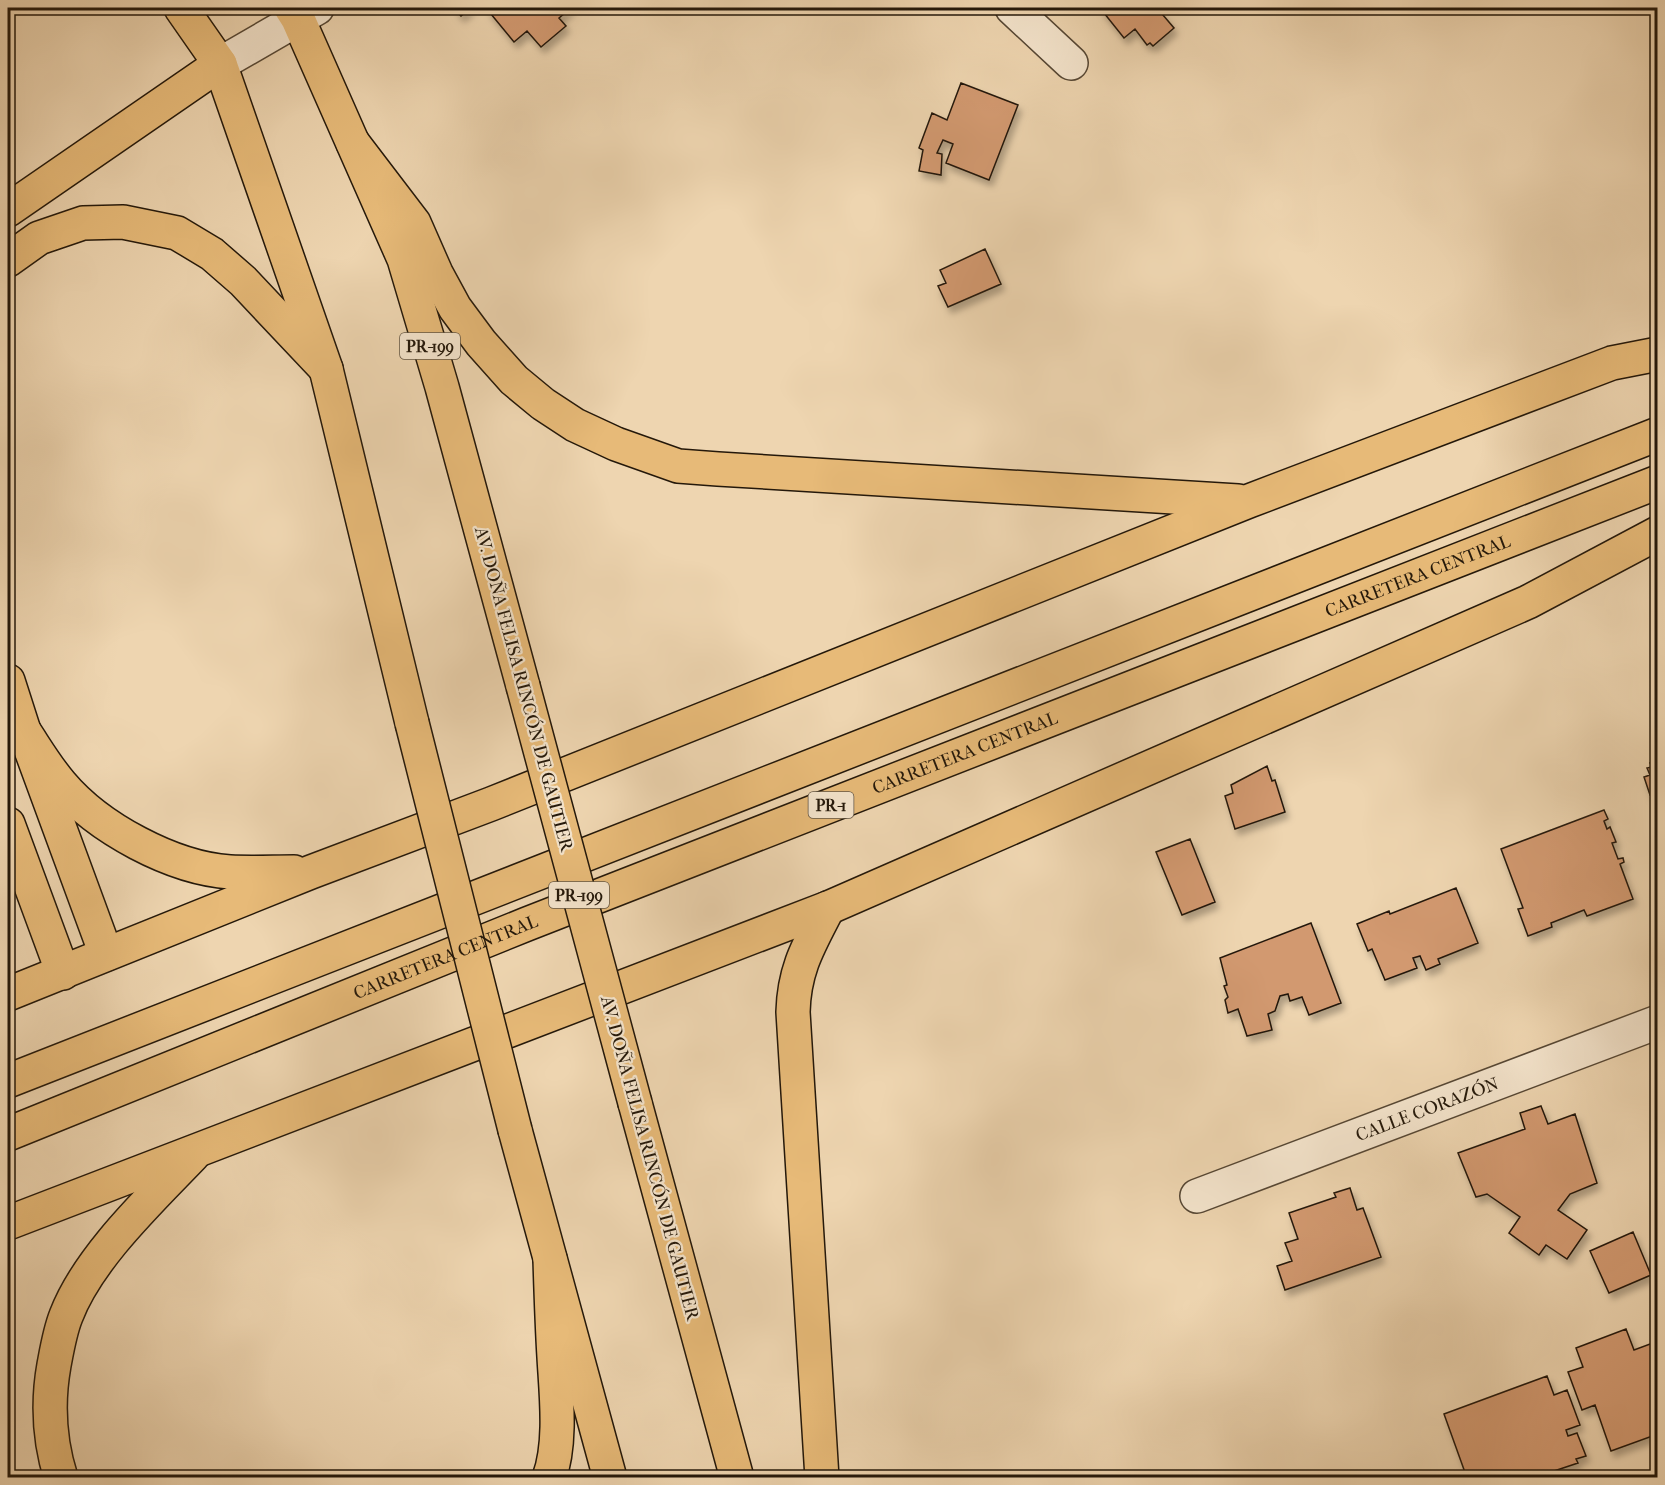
<svg xmlns="http://www.w3.org/2000/svg" width="1665" height="1485" font-family="'IM FELL French Canon',serif">
<style>
.building{fill:#d29970;stroke:#24180a;stroke-width:1.5;filter:url(#shadow)}
.lines{fill:none;stroke-linecap:round;stroke-linejoin:round}
.minor-casing{stroke:#564734;stroke-width:36}
.primary-casing{stroke:#24180a;stroke-width:36}
.trunk-casing{stroke:#24180a;stroke-width:36}
.minor{stroke:#f4e4cc;stroke-width:33}
.primary{stroke:#e7ba78;stroke-width:33}
.trunk{stroke:#e7ba78;stroke-width:33}
.primary-bridge-casing{stroke:#24180a;stroke-width:36;stroke-linecap:butt}
.primary-bridge{stroke:#e7ba78;stroke-width:33}
.labels{text-anchor:middle;stroke-width:4.5;stroke-linejoin:round;paint-order:stroke}
.shield{fill:#f4e4cc;stroke:#625544;stroke-width:1.5}
.shield-label{font-size:16px;font-weight:bold;fill:#24180a}
.street-label{font-size:18px;fill:#24180a;stroke:#f4e4cc}
</style>
<defs>
<filter id="shadow"><feDropShadow dx="3.5" dy="6" stdDeviation="3" flood-color="#0004"/></filter>
</defs>
<rect width="100%" height="100%" fill="#eed5b0"/>
<filter id="stains"><feTurbulence type="fractalNoise" baseFrequency=".00333" numOctaves="4"/><feColorMatrix values="0 0 0 0 .2 0 0 0 0 .09 0 0 0 0 .02 0 0 0 .5 -.17"/></filter>
<radialGradient id="worn" r=".72"><stop offset=".6" stop-color="#630" stop-opacity="0"/><stop offset="1" stop-color="#630" stop-opacity=".3"/></radialGradient>
<path class="building" d="M454,8H471L461,16Z
M486,8H571L559,18L566,26L541,47L527,31L514,42Z
M1100,8H1157L1174,28L1153,46L1150,43L1147,45L1135,29L1124,38Z
M961,83L1018,105L989,180L946,163L953,144L943,140L937,153L942,154L941,175L919,171L923,150L919,148L932,113L947,120Z
M985,249L1001,284L948,307L938,286L946,283L940,270Z
M1658,760V795L1656,792L1650,795L1644,777L1650,775L1647,768L1652,767L1650,763Z
M1267,766L1272,781L1275,780L1285,812L1235,829L1225,796L1233,793L1231,785Z
M1604,810L1608,819L1604,821L1607,829L1610,827L1616,842L1612,843L1618,859L1623,858L1624,862L1620,864L1633,899L1587,916L1584,910L1551,923L1552,927L1528,936L1518,909L1523,908L1501,849Z
M1190,839L1215,902L1182,915L1156,852Z
M1456,888L1478,943L1438,959L1440,964L1426,970L1420,956L1413,958L1417,968L1385,980L1372,949L1368,951L1357,924L1389,911L1390,914Z
M1311,923L1341,1003L1309,1015L1302,997L1290,1001L1288,994L1280,996L1275,1011L1268,1014L1272,1030L1247,1036L1238,1009L1228,1013L1225,1000L1228,997L1224,986L1227,985L1220,958Z
M1541,1106L1548,1124L1575,1114L1597,1183L1570,1194L1558,1210L1587,1230L1567,1259L1546,1245L1539,1255L1509,1233L1520,1217L1487,1194L1476,1197L1458,1153L1525,1129L1520,1113Z
M1350,1188L1357,1210L1363,1208L1381,1257L1285,1290L1277,1266L1292,1261L1285,1243L1298,1239L1289,1213L1336,1197L1334,1193Z
M1633,1232L1651,1275L1609,1293L1590,1251Z
M1626,1329L1634,1350L1658,1341V1434L1611,1451L1595,1405L1582,1410L1568,1372L1583,1367L1576,1348Z
M1547,1376L1554,1395L1567,1390L1580,1425L1566,1430L1568,1436L1577,1433L1586,1456L1576,1459L1578,1463L1551,1472L1552,1475L1546,1478H1467L1444,1414Z"/>
<g class="lines">
<defs>
<g id="minor">
<path d="M1012,8L1071,63"/>
<path d="M220,64L317,8"/>
<path id="s1" d="M1197,1196L1658,1022"/>
</g>
<path id="primary" d="M181,8L220,64L326,369L412,723
M291,8L298,19L404,259L442,387L523,686
M635,1103L737,1478
M515,1130L610,1478"/>
<g id="trunk">
<path d="M353,143L414,223L436,273L455,308L481,343L514,380L543,404L575,425L616,444L678,466L718,469L1238,501"/>
<path d="M8,210L220,64"/>
<path d="M8,260L39,238L83,223L123,222L177,233L212,254L243,281L326,369"/>
<path d="M8,681L24,731L106,954"/>
<path d="M24,731C36,749 47,768 61,784C98,828 172,868 230,872C251,873 273,872 294,872"/>
<path d="M8,824L63,973"/>
<path d="M8,994L311,872L491,804L1249,501L1612,363L1658,354"/>
<path d="M8,1081L1658,434"/>
<path id="s2" d="M8,1134L527,924L1658,482"/>
<path d="M8,1223L828,908L1528,602L1658,533"/>
<path d="M61,1478C49,1440 47,1404 54,1365C57,1349 60,1331 66,1316C88,1258 150,1200 193,1155"/>
<path d="M549,1478C562,1443 556,1393 554,1357C552,1324 551,1292 550,1259"/>
<path d="M822,1478L793,1012C794,969 809,945 828,908"/>
</g>
</defs>
<use href="#minor" class="minor-casing"/>
<use href="#primary" class="primary-casing"/>
<use href="#trunk" class="trunk-casing"/>
<use href="#minor" class="minor"/>
<use href="#primary" class="primary"/>
<use href="#trunk" class="trunk"/>
<defs>
<path id="primary-bridge" d="M523,686L635,1103
M412,723L515,1130"/>
</defs>
<use href="#primary-bridge" class="primary-bridge-casing"/>
<use href="#primary-bridge" class="primary-bridge"/>
</g>
<g class="labels">
<g class="shield">
<rect x="400" y="333" width="60" height="26" rx="4.5"/>
<rect x="808.5" y="792" width="45" height="26" rx="4.5"/>
<rect x="549" y="882" width="60" height="26" rx="4.5"/>
</g>
<g class="shield-label">
<text x="430" y="352">PR-199</text>
<text x="831" y="811">PR-1</text>
<text x="579" y="901">PR-199</text>
</g>
<g class="street-label">
<text dy="6" stroke="none"><textPath href="#s2" startOffset="1516">CARRETERA CENTRAL</textPath></text>
<text transform="translate(524 689) rotate(75)" y="6">AV. DOÑA FELISA RINCÓN DE GAUTIER</text>
<text dy="6" stroke="none"><textPath href="#s2" startOffset="1030">CARRETERA CENTRAL</textPath></text>
<text dy="6" stroke="none"><textPath href="#s2" startOffset="472">CARRETERA CENTRAL</textPath></text>
<text dy="6" stroke="none"><textPath href="#s1" startOffset="246">CALLE CORAZÓN</textPath></text>
<text transform="translate(650 1158) rotate(75)" y="6">AV. DOÑA FELISA RINCÓN DE GAUTIER</text>
</g>
</g>
<rect width="1665" height="1485" fill="none" stroke="#eed5b0" stroke-width="30"/>
<rect x="9" y="9" width="1647" height="1467" fill="none" stroke="#24180a" stroke-width="3"/>
<rect x="15" y="15" width="1635" height="1455" fill="none" stroke="#24180a" stroke-width="1.5"/>
<rect width="100%" height="100%" filter="url(#stains)"/>
<rect width="100%" height="100%" fill="url(#worn)"/>
</svg>
